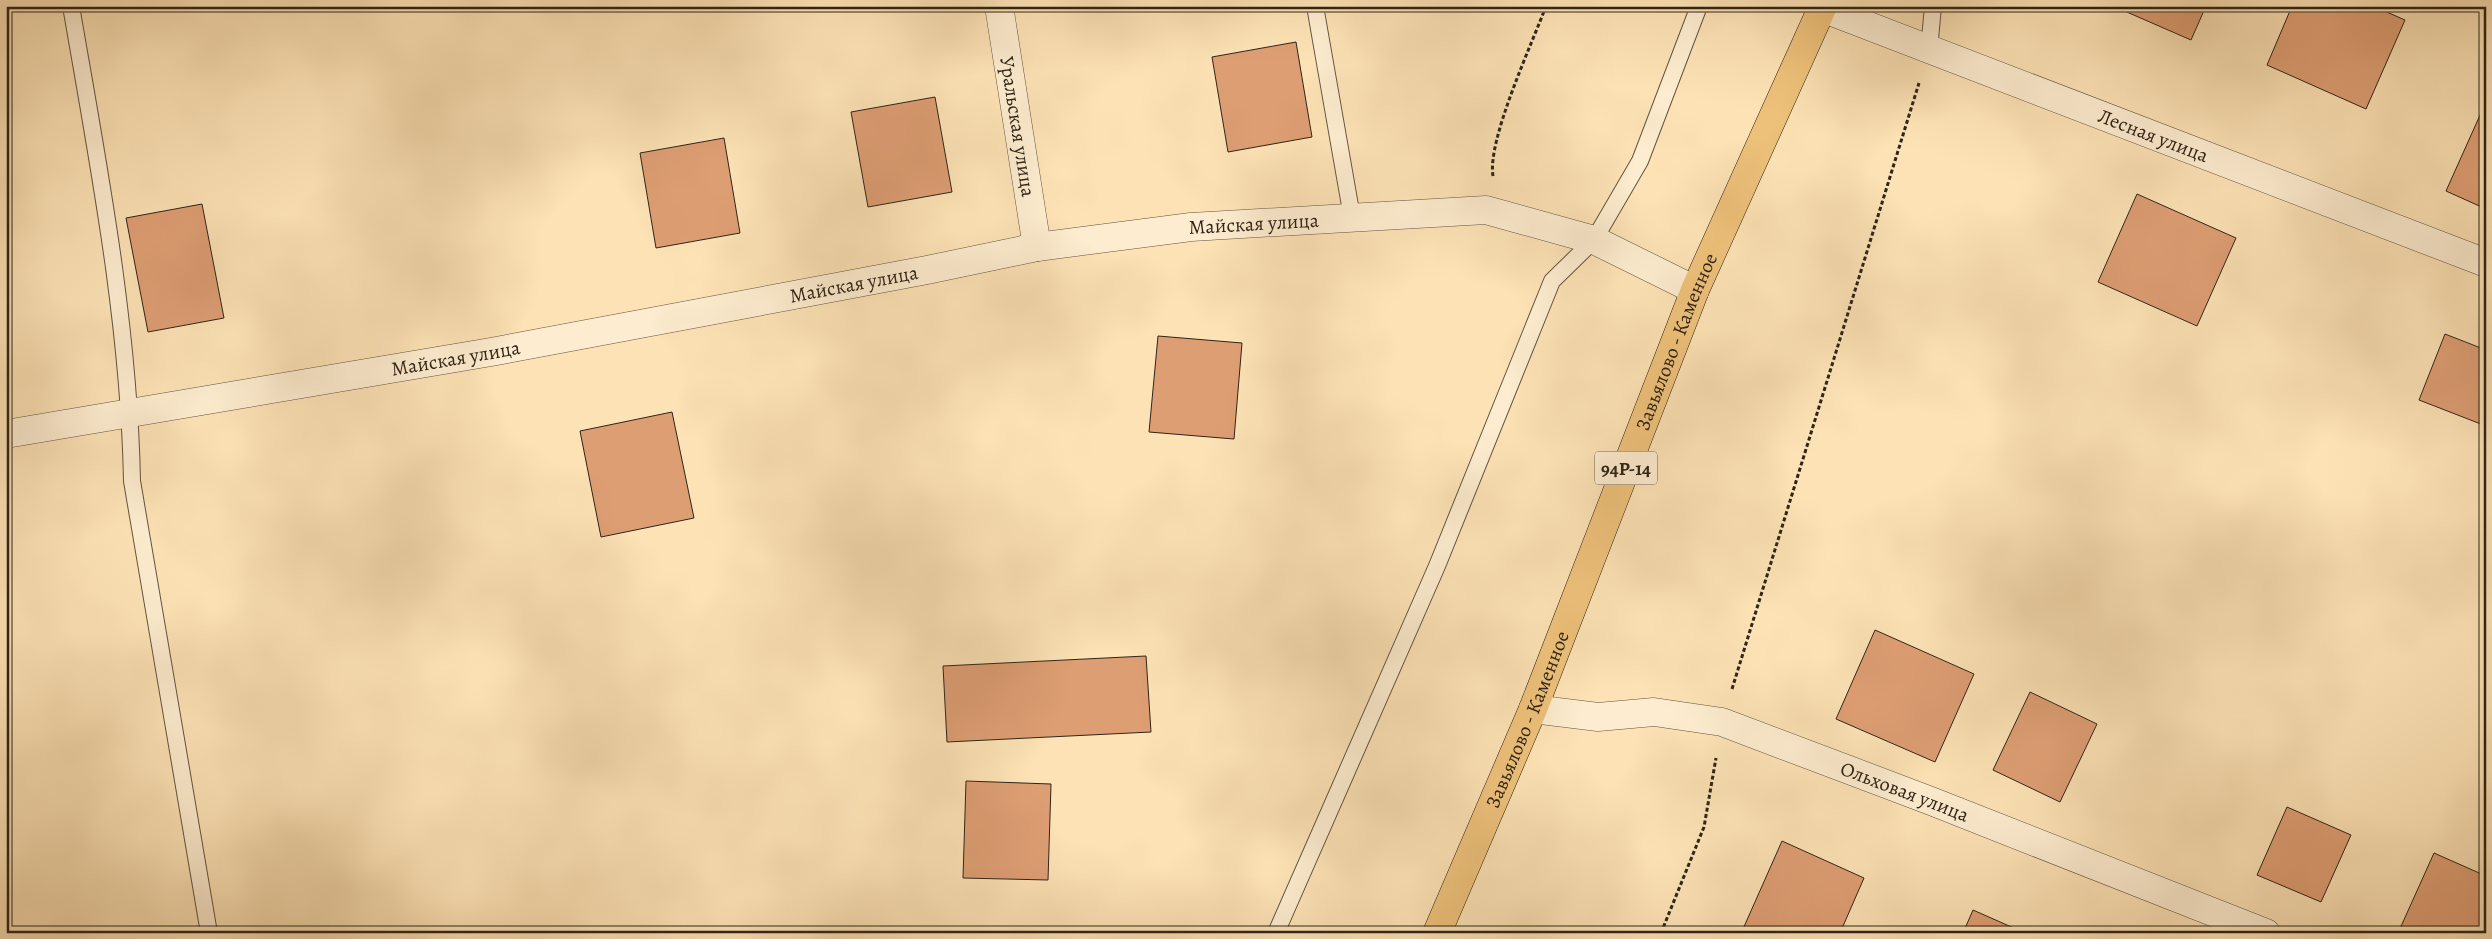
<svg xmlns="http://www.w3.org/2000/svg" width="2492" height="939" font-family="Alegreya,serif">
<style>
.building{fill:#de9e74;stroke:#2f2417}
.lines{fill:none;stroke-linecap:round;stroke-linejoin:round}
.lane-casing{stroke:#62543e;stroke-width:18}
.street-casing{stroke:#62543e;stroke-width:29}
.primary-casing{stroke:#2f2417;stroke-width:29}
.path{stroke:#2f2417;stroke-width:3;stroke-dasharray:4 2.5;stroke-linecap:butt}
.lane{stroke:#fdeccf;stroke-width:16}
.street{stroke:#fdeccf;stroke-width:28}
.primary{stroke:#eec17a;stroke-width:28}
.labels{text-anchor:middle;stroke-width:4.5;stroke-linejoin:round;paint-order:stroke}
.shield{fill:#fdeccf;stroke:#6d604e;stroke-width:1}
.shield-label{font-size:19px;font-weight:bold;fill:#2f2417}
.street-label{font-size:20px;fill:#2f2417;stroke:#fdeccf}
</style>
<rect width="100%" height="100%" fill="#fce2b5"/>
<filter id="stains"><feTurbulence type="fractalNoise" baseFrequency=".004" numOctaves="4"/><feColorMatrix values="0 0 0 0 .2 0 0 0 0 .09 0 0 0 0 .02 0 0 0 .5 -.17"/></filter>
<radialGradient id="worn" r=".72"><stop offset=".6" stop-color="#630" stop-opacity="0"/><stop offset="1" stop-color="#630" stop-opacity=".3"/></radialGradient>
<path class="building" d="M2113,6H2206L2191,40Z
M2292,6H2373L2405,20L2366,109L2267,65Z
M1296,42L1312,137L1228,152L1212,57Z
M935,97L952,192L868,207L851,112Z
M2485,104H2486V209L2446,191Z
M724,138L740,233L656,248L640,153Z
M2137,194L2236,238L2197,326L2098,282Z
M202,204L224,318L148,332L126,218Z
M2445,334L2486,350V426L2419,400Z
M1158,336L1242,343L1234,439L1149,432Z
M672,412L694,518L601,537L580,431Z
M1875,630L1974,674L1935,762L1836,719Z
M1146,656L1151,732L947,742L943,666Z
M2030,692L2097,724L2060,802L1993,770Z
M966,781L1051,784L1048,880L963,878Z
M2287,807L2351,835L2321,902L2257,875Z
M1782,841L1864,878L1840,933H1751L1743,929Z
M2434,853L2486,876V933H2398Z
M1973,910L2025,933H1963Z"/>
<g class="lines">
<defs>
<path id="lane" d="M71,6C98,163 129,322 132,481L209,933
M1315,6L1352,217
M1929,50L1933,6
M1276,933L1437,566L1552,281L1594,240L1640,161L1699,6"/>
<g id="street">
<path id="s1" d="M999,6L1037,247"/>
<path id="s2" d="M1822,8L2486,263"/>
<path id="s3" d="M6,434L491,352L927,270L1037,247L1191,227L1486,210L1594,240L1695,290"/>
<path id="s4" d="M1533,709L1598,717L1654,712L1722,722L1931,801L2266,933"/>
</g>
<g id="primary">
<path id="s5" d="M1437,933L1533,709L1695,290L1823,6"/>
</g>
</defs>
<use href="#lane" class="lane-casing"/>
<use href="#street" class="street-casing"/>
<use href="#primary" class="primary-casing"/>
<path class="path" d="M1493,176C1487,140 1532,44 1546,6
M1732,689L1919,83
M1661,933L1704,827L1716,758"/>
<use href="#lane" class="lane"/>
<use href="#street" class="street"/>
<use href="#primary" class="primary"/>
</g>
<g class="labels">
<rect class="shield" x="1595" y="451.5" width="62" height="33" rx="4"/>
<g class="shield-label">
<text x="1626" y="475">94Р-14</text>
</g>
<g class="street-label">
<text dy="7" stroke="none"><textPath href="#s1" startOffset="122">Уральская улица</textPath></text>
<text dy="7" stroke="none"><textPath href="#s2" startOffset="355">Лесная улица</textPath></text>
<text dy="7" stroke="none"><textPath href="#s3" startOffset="1266">Майская улица</textPath></text>
<text dy="7" stroke="none"><textPath href="#s3" startOffset="861">Майская улица</textPath></text>
<text dy="7" stroke="none"><textPath href="#s5" startOffset="638">Завьялово - Каменное</textPath></text>
<text dy="7" stroke="none"><textPath href="#s3" startOffset="456">Майская улица</textPath></text>
<text dy="7" stroke="none"><textPath href="#s5" startOffset="232">Завьялово - Каменное</textPath></text>
<text dy="7" stroke="none"><textPath href="#s4" startOffset="386">Ольховая улица</textPath></text>
</g>
</g>
<rect width="2492" height="939" fill="none" stroke="#fce2b5" stroke-width="25"/>
<rect x="8" y="8" width="2477" height="924" fill="none" stroke="#2f2417" stroke-width="2.5"/>
<rect x="12" y="12" width="2467" height="914" fill="none" stroke="#2f2417"/>
<rect width="100%" height="100%" filter="url(#stains)"/>
<rect width="100%" height="100%" fill="url(#worn)"/>
</svg>
